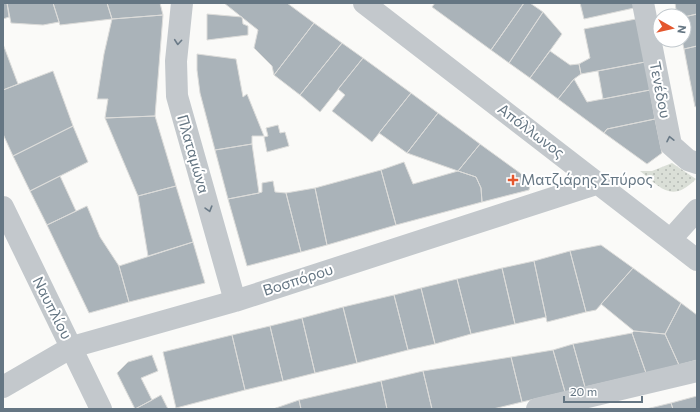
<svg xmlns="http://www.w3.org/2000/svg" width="700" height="412" font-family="Commissioner,sans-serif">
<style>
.grass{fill:url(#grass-dots)}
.building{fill:#aab3b9;stroke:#dcdcda}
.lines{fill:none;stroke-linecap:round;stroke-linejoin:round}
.minor{stroke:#c3c8cc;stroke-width:22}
.oneway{stroke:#6a7a87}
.poi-dot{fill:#e4572e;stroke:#fff;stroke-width:1.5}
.labels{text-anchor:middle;stroke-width:4;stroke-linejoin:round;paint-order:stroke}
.street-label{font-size:15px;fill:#657683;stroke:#fff}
.poi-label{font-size:15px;fill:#657683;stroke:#fff;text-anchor:start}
</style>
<defs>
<pattern id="grass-dots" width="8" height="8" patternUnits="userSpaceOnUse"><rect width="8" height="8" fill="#dadfd7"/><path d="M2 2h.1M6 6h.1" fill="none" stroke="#b4b9b4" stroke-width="1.8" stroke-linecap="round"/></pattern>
</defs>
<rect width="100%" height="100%" fill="#fafaf8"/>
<path class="grass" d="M672,163L696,179C672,203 662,189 640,171H652Z"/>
<path class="building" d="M3,3H7L9,17L3,19Z
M7,3H53L59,22L43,25L11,23Z
M53,3H107L112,19L60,25Z
M107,3H160L163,15L112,19Z
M224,3H287L314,23L274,75L272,66L254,48L258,30Z
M435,3H524L491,50L432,7Z
M524,3H530L543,12L509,63L491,50Z
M580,3H633L634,8L584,19Z
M675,3H697V14L684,17L677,16Z
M543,12L562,34L530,78L509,63Z
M207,14L242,17L243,24L248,26V35L207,40Z
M697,14V46L684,49L682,40H684V17Z
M163,15L155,116L105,118L108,99H97L104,54L112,19Z
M636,19L645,62L581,74L579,64L590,58L584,29Z
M314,23L342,43L300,95L274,75Z
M342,43L363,58L320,112L300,95Z
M3,44L18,84L3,90Z
M697,46V106L695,107L684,49Z
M550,51L570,65L579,64L581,74L574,79L558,99L530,78Z
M197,54L236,59L243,97L247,94L264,136H252V144L215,150L200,93L197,70Z
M363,58L411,93L372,142L332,111L345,95L338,89Z
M645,62L650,90L603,99L598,71Z
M53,71L73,126L13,156L3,134V90Z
M574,79L587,102L650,90L655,119L607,129L604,133L558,99Z
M411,93L438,113L407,153L379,133Z
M438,113L480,144L458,171L407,153Z
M155,116L176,186L138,196L105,118Z
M655,119L662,153L647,164L604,133L607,129Z
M278,125L280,133L285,132L289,146L267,152L264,137L268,136L266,128Z
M73,126L88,162L30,191L13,156Z
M252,144L259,193L228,199L215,150Z
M480,144L531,181L529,190L482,202L481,188L476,177L458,171Z
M404,162L413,184L458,171L476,177L481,188L482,202L396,225L381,170Z
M381,170L396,225L327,245L315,188Z
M60,176L76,211L47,225L30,191Z
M273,181L275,192L286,193L301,252L247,266L228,199L259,193L262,192V183Z
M176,186L193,242L148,256L138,196Z
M315,188L327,245L301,252L286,193Z
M87,206L100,237L119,266L129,302L89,313L47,225Z
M193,242L205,283L129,302L119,266Z
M601,245L633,268L596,310L586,312L570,251Z
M570,251L586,312L547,322L534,261Z
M534,261L546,317L515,324L502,268Z
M502,268L515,324L471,334L457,279Z
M633,268L681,303L665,334L634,331L601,304Z
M457,279L471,334L435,344L421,288Z
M421,288L435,344L408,350L394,295Z
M394,295L408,350L357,363L343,307Z
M681,303L697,315V360L679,365L665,334Z
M343,307L357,363L315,373L302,318Z
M302,318L315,373L283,381L270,326Z
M270,326L283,381L245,390L232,335Z
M634,331L665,334L679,365L646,373L632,333Z
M632,333L646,373L585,387L573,344Z
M232,335L245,390L176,408L163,352Z
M573,344L585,387L565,392L553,350Z
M553,350L565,392L522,402L511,357Z
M152,355L158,371L141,378L152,400L135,409L117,373L128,362Z
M511,357L522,402L493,409H432L423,371Z
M423,371L432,409H387L381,381Z
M381,381L387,409H301L299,400Z
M161,395L168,409H135L152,400Z
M697,396V409H673L671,403Z
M299,400L301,409H273Z
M671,403L673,409H646Z"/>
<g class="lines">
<path class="minor" d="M182,3L176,61L177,96L235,301
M364,3L697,260
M643,3L671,145L688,160L697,163
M3,207L101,409
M671,239L697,210
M3,387L72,347L235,301L599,183
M537,409L697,371"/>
</g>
<defs><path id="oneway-chevron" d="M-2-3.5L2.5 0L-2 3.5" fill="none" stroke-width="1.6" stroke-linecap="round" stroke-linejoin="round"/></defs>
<g class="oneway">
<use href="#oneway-chevron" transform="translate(178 42) rotate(95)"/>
<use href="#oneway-chevron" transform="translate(670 139) rotate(-102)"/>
<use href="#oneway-chevron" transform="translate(209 209) rotate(74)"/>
</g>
<path class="poi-dot" d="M511 174h4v4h4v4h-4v4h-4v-4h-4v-4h4z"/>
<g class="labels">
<g class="street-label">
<text transform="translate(660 90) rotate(79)" y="5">Τενέδου</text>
<text transform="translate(531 131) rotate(37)" y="5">Απόλλωνος</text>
<text transform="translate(193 154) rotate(74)" y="5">Πλαταμώνα</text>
<text transform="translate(298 280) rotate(-18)" y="5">Βοσπόρου</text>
<text transform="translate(52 308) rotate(63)" y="5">Ναυπλίου</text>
</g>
<g class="poi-label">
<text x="521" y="185">Ματζιάρης Σπύρος</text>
</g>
</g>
<rect width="700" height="412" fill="none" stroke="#657683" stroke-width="8"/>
<g transform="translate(672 28) rotate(98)"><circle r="19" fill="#ffffff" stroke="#c1c8cd"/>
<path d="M0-3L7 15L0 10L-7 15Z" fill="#e4572e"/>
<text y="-6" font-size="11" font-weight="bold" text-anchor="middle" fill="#657683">N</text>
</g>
<path d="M564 396v6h78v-6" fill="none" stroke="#657683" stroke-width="2"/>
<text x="570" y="396" font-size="12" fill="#657683" stroke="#ffffff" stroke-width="3" paint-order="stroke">20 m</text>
</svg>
